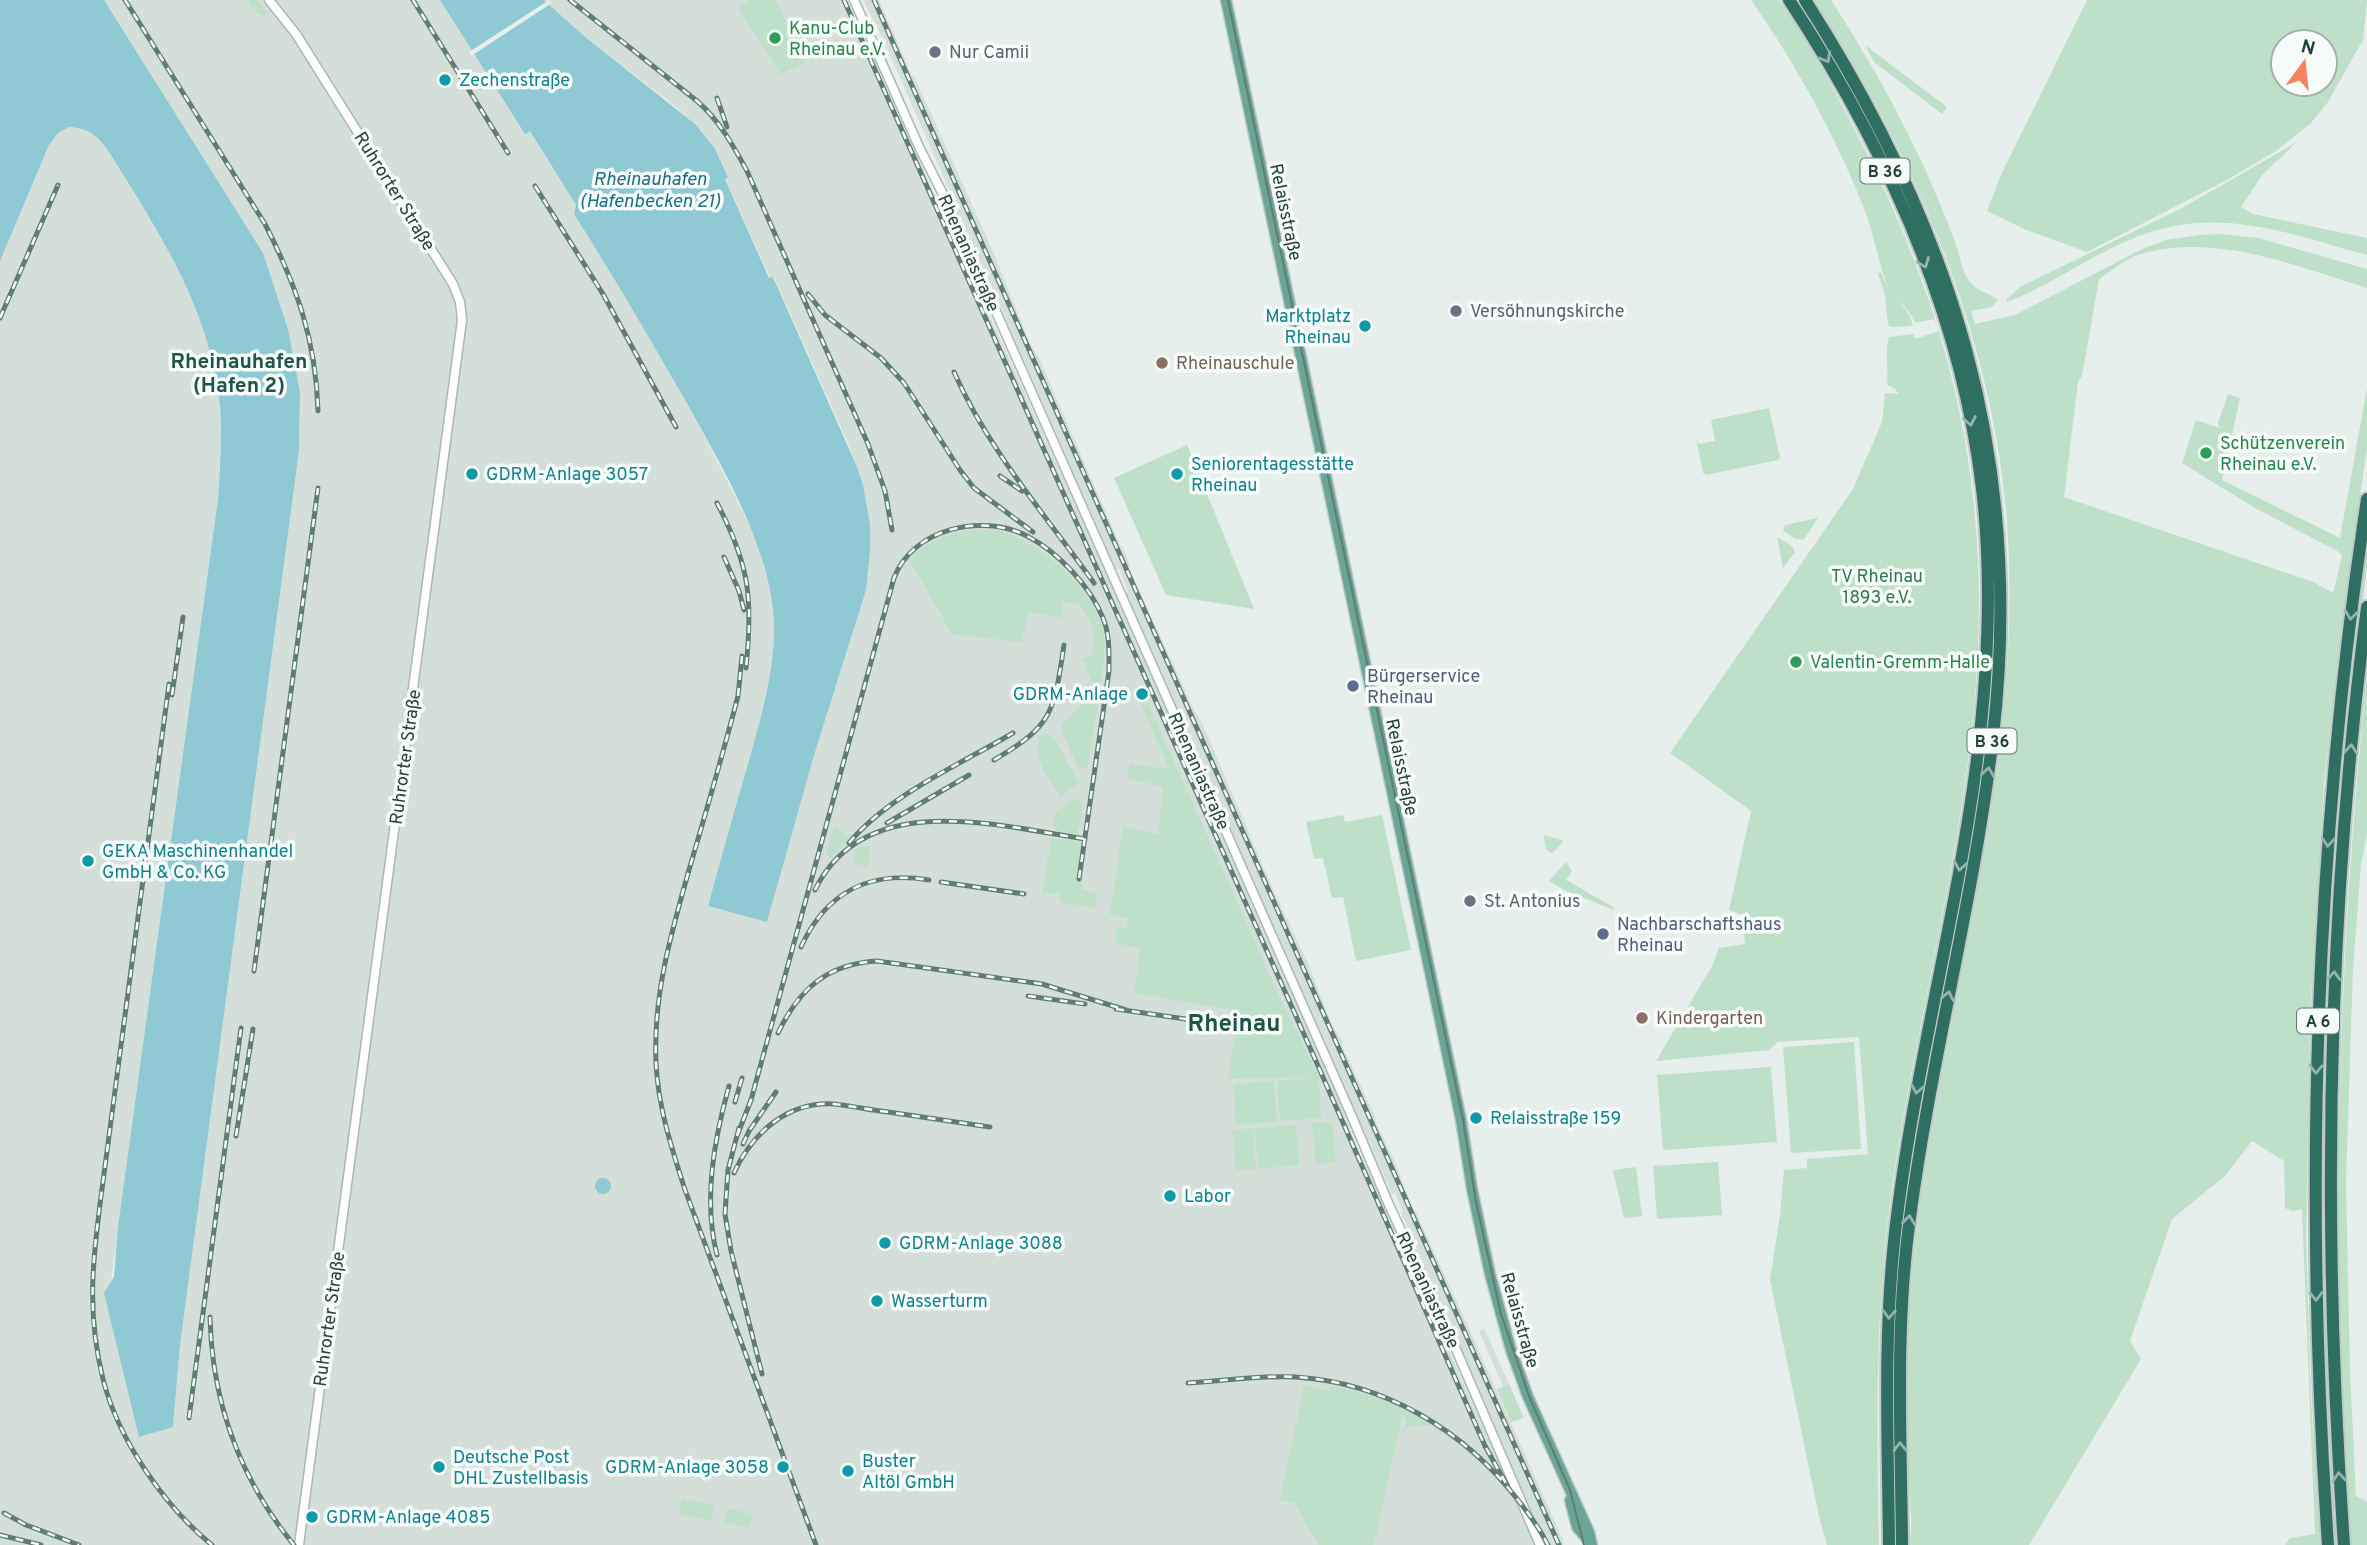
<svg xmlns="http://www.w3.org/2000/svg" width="2367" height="1545" font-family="Overpass,sans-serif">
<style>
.built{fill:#d4dfda}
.green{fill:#bfe0c8;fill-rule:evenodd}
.water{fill:#8ec9d4}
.pier{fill:#e6efeb}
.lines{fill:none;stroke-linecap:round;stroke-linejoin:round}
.minor-casing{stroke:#a8b8b2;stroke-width:11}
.major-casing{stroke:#c2cac8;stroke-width:13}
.highway-casing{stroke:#c2cac8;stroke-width:16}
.minor{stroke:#fff;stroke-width:8}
.major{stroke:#6aa596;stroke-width:10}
.highway{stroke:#2f6f62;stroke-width:12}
.tram{stroke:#5f7d75;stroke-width:2}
.rail-casing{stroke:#5f7d75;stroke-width:5}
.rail{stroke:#f7fbf9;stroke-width:2.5;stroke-dasharray:8;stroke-linecap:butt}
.oneway{stroke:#93b5ae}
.leisure-dot{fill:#2e9e5b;stroke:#f7fbf9;stroke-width:2.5}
.worship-dot{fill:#6b7280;stroke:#f7fbf9;stroke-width:2.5}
.culture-dot{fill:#0f9aa8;stroke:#f7fbf9;stroke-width:2.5}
.education-dot{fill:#8d6e63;stroke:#f7fbf9;stroke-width:2.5}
.service-dot{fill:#5c6f8a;stroke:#f7fbf9;stroke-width:2.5}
.labels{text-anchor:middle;stroke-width:7;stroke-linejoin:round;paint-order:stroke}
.shield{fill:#f7fbf9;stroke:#637a73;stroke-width:2}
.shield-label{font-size:16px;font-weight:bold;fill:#24423a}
.leisure-label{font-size:18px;fill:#27864d;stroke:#f7fbf9;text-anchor:start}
.worship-label{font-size:18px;fill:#5b616d;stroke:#f7fbf9;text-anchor:start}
.culture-label{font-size:18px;fill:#0d838f;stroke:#f7fbf9;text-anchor:start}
.street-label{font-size:18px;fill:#24423a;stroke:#f7fbf9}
.education-label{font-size:18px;fill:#785e54;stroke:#f7fbf9;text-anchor:start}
.park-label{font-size:18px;fill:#2d7a4b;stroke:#f7fbf9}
.service-label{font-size:18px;fill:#4e5e75;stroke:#f7fbf9;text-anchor:start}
.water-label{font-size:19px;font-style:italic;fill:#1c6f80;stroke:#f7fbf9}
.quarter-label{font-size:21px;font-weight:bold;fill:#1f5548;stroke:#f7fbf9}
.district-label{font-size:24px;font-weight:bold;fill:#1f5548;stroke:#f7fbf9}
</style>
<rect width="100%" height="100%" fill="#e6efeb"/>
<path class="built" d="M104,0H440L525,133L530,131L576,205L574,214L623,289L704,435L757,540L771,593L774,628L772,669L763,711L708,906L767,922L870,551V524L863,485L850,448L774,277L770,278L725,178L728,176L714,147L705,135L680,110L584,36L544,0H846L1117,596L1339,1098L1356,1145L1391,1218L1535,1545H0V261L49,145L58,133L69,127L81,128L100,138L173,255L192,296L208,341L219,399L221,439L218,499L111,1282L173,1427L180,1345L299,451L300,392L288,329L263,253Z
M863,0H879L912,76H914L992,249L1029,341L1039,358L1120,545L1123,548L1130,565L1128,566L1196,714L1203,725L1268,878L1309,966L1332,1025L1343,1042L1342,1046L1375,1116L1376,1123L1394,1160L1413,1209L1415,1210L1463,1315L1563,1540V1545H1546L1401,1213L1403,1212L1395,1193L1392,1194L1126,593L1128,591L1119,569L1116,570L883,39Z
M1484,1328L1509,1384L1503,1386L1479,1331Z"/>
<path class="green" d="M247,0H258L268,14L264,16L253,11L256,9L254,6L252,8Z
M751,0H776L805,63L780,74L737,6Z
M1751,0H1779C1811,46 1838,96 1863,146C1970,358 1999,541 1966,776C1946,921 1908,1064 1889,1210C1875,1321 1877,1436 1879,1545H1827L1820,1521L1770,1280L1780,1215L1784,1170L1807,1168V1159L1868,1154L1859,1037L1778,1042L1769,1050L1656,1061L1712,966L1719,948L1745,944L1742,915L1729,910L1751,811L1670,753L1853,489L1882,422L1885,393L1899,394L1894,388L1887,385C1889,369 1884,354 1889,337L1914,334L1915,339L1939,331L1934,319L1915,323C1908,304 1891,299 1887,285C1877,258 1873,229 1862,203C1833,132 1795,63 1751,0Z
M1814,0H1831C1866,54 1898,110 1925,169C1935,192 1945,215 1954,239C1959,251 1961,268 1968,279C1975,291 1988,292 1998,300L1992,307L1971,311L1975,324L2015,315L2142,249L2166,240L2200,235L2220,234L2258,238L2367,269V288C2296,266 2210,230 2135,256C2123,261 2110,272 2099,279L2082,376L2078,382L2064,497L2313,582L2333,593L2342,556L2339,552L2255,508L2182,463L2196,420L2220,428L2218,423L2228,394L2240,398L2222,480L2340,538L2367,388V448L2341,629L2324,784L2310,1015L2306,1237L2311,1400L2320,1545H2285L2290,1538L2315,1534L2302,1209L2293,1211L2285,1208L2284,1161L2252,1141L2225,1176L2172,1219L2130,1341L2141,1359L2029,1545H1910C1910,1534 1912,1526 1911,1514C1903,1426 1905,1327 1916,1236C1936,1071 1980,910 2000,746C2009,671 2012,596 2007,521C1992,335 1915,156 1814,0Z
M2087,0H2367L2363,40L2328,102L2311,123L2276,151L2227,180L2087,252L2024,229L1987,211L2000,177ZM2283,42H2325V84H2283Z
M1865,45L1947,107L1942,114L1874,62Z
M2297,142L2263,174L2241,207L2253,214L2367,238V255C2281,231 2210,202 2122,243C2083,261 2048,286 2007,302L2006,300L2020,287L2182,208Z
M1878,273H1882C1889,301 1907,301 1913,326L1891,327L1888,325L1885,295Z
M1769,408L1780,457L1778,460L1706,475L1703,473L1696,438L1699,444L1715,441L1711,420Z
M1187,445L1254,609L1166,595L1114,478Z
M1818,518L1803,540L1796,539L1783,531L1785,525Z
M971,530C981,530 994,529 1003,532C1040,542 1092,589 1102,626C1107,645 1103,666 1100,685L1091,681L1083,659L1092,655C1095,631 1094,625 1079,605L1063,602L1061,618L1029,612L1021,642L952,634L909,559C928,541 946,535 971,530Z
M2367,534V566C2351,692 2337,818 2330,945C2323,1069 2323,1193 2326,1316L2321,1315C2321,1185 2321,1055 2327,924C2334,794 2351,664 2367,534Z
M1777,537L1792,546L1795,552L1783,568Z
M2367,674V834L2361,865L2353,969L2346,1182L2350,1371L2356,1496L2367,1502V1545H2351C2329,1254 2337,964 2367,674Z
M1089,701H1094L1098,705L1087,769L1078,767L1063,734L1062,725L1083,704Z
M1141,704L1149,705L1276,989L1319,1077L1321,1118L1280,1121L1277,1081L1317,1077L1228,1079L1239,1011L1134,993L1140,948L1115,943L1117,927L1127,928L1128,918L1110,915L1123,826L1158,835L1163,787L1127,778L1130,764L1169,769Z
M1047,733L1056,740L1079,784L1060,797C1048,774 1031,762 1040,735Z
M1075,798L1082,804V824L1076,834L1059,833L1052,825L1056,811Z
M1343,815L1345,822L1382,815L1411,950L1356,961L1343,897L1332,898L1323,858L1314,859L1306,822Z
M834,826L851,837L831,858L826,854Z
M1544,835L1564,841L1552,853C1544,851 1545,842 1544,835Z
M1051,838L1081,842L1084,862L1082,889L1097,893L1095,908L1059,902L1060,894L1042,893Z
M861,846H870L868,867L853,863L855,850Z
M1566,862L1572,871L1566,880L1615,908L1614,910L1564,890L1549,881Z
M1935,1022L1937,1023L1913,1159L1896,1515L1894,1516C1892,1437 1890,1359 1895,1281C1901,1194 1919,1108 1935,1022Z
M1854,1042L1861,1149L1791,1153L1783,1047Z
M1771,1067L1777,1142L1663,1150L1657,1075Z
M1274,1081L1277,1122L1236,1125L1233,1084Z
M1332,1122L1336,1162L1315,1164L1312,1123Z
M1296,1125L1299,1165L1258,1169L1255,1128Z
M1253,1128L1256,1169L1236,1170L1232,1130Z
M1718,1162L1722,1215L1657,1219L1653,1166Z
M1636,1167L1642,1216L1624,1218L1613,1170Z
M2325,1379H2328L2338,1545H2333Z
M1509,1384L1524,1418L1511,1422L1497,1389Z
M1304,1385L1330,1391V1386C1365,1393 1401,1403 1430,1425L1411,1426L1403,1433L1406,1418L1402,1417L1374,1545H1319L1294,1503L1280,1500Z
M682,1498L715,1506L711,1521L678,1514Z
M727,1508L753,1514L750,1528L724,1523Z"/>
<path class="water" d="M0,0H104L263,253L288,329L300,392L299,451L180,1345L173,1427L139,1437L104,1293L114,1277L118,1227L218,499C220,466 223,431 219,398C207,303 158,231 109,152C98,136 89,128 69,127L58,133L49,145L0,261Z
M440,0H544L584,36L695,124L714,147L728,177L725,179L769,278L773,277L857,467L863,485L870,524V551L866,590L814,755L767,922L708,906C721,859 734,811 748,764C760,720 774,676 774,629C774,552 722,467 685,400C649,337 613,275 574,214L576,205L530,131L525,134Z
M595 1186a8 8 0 1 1 16 0a8 8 0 1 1-16 0Z"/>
<path class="pier" d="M549,0L552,3L471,56L469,52Z"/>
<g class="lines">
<defs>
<path id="minor" d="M269,0L296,34L453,284L460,302L462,320L299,1545
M854,0L920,149L951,210L1350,1112L1390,1207L1446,1326L1540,1545"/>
<path id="major" d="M1226,0L1461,1120L1472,1189L1490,1274L1511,1350L1528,1397L1589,1532L1592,1545
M1570,1500L1577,1527L1592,1545"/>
<path id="highway" d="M1789,0C1885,146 1961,313 1982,488C1993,581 1988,675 1976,767C1955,924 1913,1076 1895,1233C1883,1337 1888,1441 1889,1545
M1805,0C1953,231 2025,461 1993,736C1974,901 1930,1061 1909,1225C1895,1332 1901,1438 1902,1545
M2328,1545C2304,1195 2314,846 2367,499
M2344,1545C2322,1232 2326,919 2367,607"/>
</defs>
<use href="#minor" class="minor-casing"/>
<use href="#major" class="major-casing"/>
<use href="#highway" class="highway-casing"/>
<use href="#minor" class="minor"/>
<use href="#major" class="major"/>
<use href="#highway" class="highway"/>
<path class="tram" d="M1228,0L1463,1120L1476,1202L1501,1314L1529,1396L1570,1490L1584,1545"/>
<defs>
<path id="rail" d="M125,0L265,224C297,287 316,340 318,411
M413,0L508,153
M570,0L697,101C719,120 733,145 747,171L868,444L885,491L892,530
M844,0L1315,1059L1485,1446L1508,1487
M874,0L1559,1545
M717,98L727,127
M535,186L603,294L676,427
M808,294L825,315L881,358L904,383L960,470L974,488L1033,532
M0,318L58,185
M954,372C988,449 1045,515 1094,583
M1000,476L1022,491
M717,503C750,566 753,599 746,668
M724,557L739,591L744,610
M742,656L738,696C723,754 706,812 689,870C671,934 653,995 656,1063C658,1106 671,1146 684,1187L816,1545
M169,684C152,807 137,930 120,1053C114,1098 108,1144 102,1189C93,1257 86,1311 103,1379C118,1439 164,1506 212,1545
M172,695L183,617
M994,760C1054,725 1054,711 1064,645
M887,823L969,775
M849,843C889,795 959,765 1013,733
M941,882L1024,894
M815,890C865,788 998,826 1085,839
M801,947C826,892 870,870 929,880
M254,971L318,488
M1028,996L1085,1004
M1116,1009L1234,1026
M778,1033C799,989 827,964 877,961L1042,984L1126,1010
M735,1102L742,1078
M739,1128L728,1170L725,1214L731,1251L762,1374
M236,1136L253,1029
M737,1136L751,1100L894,578C913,528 982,513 1027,536C1058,552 1090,586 1103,618C1110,635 1109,653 1109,671L1079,879
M743,1144L749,1131L776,1092
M734,1173C752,1133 788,1101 834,1104C852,1106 870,1110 888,1112C922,1117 956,1122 990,1127
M717,1255C703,1200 714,1140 729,1086
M210,1317C212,1402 240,1479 294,1545
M1188,1383C1222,1381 1261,1375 1295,1377C1384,1382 1465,1431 1518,1500C1529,1514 1540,1529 1548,1545
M189,1418L241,1028
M4,1513L26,1525L79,1545
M0,1535L41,1545"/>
</defs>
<use href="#rail" class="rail-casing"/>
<use href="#rail" class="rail"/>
</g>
<defs><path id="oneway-chevron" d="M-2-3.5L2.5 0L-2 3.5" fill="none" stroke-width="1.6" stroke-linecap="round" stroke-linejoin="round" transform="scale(1.75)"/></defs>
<g class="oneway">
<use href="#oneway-chevron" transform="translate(1826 58) rotate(60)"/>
<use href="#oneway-chevron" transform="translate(1924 263) rotate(69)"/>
<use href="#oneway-chevron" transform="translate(1970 421) rotate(79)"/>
<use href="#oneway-chevron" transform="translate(2351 615) rotate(97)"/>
<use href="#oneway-chevron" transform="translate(2351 749) rotate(-85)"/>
<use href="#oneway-chevron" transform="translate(1988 772) rotate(-82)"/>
<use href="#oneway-chevron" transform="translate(2328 842) rotate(95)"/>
<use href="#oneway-chevron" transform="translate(1960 866) rotate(100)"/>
<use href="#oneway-chevron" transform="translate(2334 976) rotate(-87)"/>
<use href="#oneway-chevron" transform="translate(1948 996) rotate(-79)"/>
<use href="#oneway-chevron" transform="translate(2316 1069) rotate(92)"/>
<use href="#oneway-chevron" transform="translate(1917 1089) rotate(100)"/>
<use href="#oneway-chevron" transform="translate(1909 1220) rotate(-83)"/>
<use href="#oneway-chevron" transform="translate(2316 1296) rotate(89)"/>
<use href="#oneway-chevron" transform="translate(1889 1314) rotate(93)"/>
<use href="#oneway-chevron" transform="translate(1900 1447) rotate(-91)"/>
<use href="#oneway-chevron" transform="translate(2339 1477) rotate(-94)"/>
</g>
<g class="leisure-dot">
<circle cx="775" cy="38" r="7"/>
<circle cx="2206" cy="453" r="7"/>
<circle cx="1796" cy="662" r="7"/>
</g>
<g class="worship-dot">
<circle cx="935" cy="52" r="7"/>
<circle cx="1456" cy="311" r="7"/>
<circle cx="1470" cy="901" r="7"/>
</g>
<g class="culture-dot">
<circle cx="445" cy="80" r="7"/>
<circle cx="1365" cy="326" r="7"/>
<circle cx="472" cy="474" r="7"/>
<circle cx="1177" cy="474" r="7"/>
<circle cx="1142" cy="694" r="7"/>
<circle cx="88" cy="861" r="7"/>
<circle cx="1476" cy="1118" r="7"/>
<circle cx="1170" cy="1196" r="7"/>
<circle cx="885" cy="1243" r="7"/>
<circle cx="877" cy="1301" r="7"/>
<circle cx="439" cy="1467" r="7"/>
<circle cx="783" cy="1467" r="7"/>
<circle cx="848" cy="1471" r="7"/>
<circle cx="312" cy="1517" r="7"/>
</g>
<g class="education-dot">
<circle cx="1162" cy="363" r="7"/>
<circle cx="1642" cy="1018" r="7"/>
</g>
<g class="service-dot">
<circle cx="1353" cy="686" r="7"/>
<circle cx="1603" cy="934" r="7"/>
</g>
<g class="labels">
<g class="shield">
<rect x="1860.5" y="158.5" width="49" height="25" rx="5"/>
<rect x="1967.5" y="728.5" width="49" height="25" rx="5"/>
<rect x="2297" y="1008.5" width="42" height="25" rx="5"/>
</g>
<g class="shield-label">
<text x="1885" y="177">B 36</text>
<text x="1992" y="747">B 36</text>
<text x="2318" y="1027">A 6</text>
</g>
<g class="leisure-label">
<text x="789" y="34">Kanu-Club<tspan x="789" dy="21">Rheinau e.V.</tspan></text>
<text x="2220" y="449">Schützenverein<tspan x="2220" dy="21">Rheinau e.V.</tspan></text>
<text x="1810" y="668">Valentin-Gremm-Halle</text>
</g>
<g class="worship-label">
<text x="949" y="58">Nur Camii</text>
<text x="1470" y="317">Versöhnungskirche</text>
<text x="1484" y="907">St. Antonius</text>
</g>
<g class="culture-label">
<text x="459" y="86">Zechenstraße</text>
<text x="1351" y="322" text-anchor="end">Marktplatz<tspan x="1351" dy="21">Rheinau</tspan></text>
<text x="1191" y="470">Seniorentagesstätte<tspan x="1191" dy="21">Rheinau</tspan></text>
<text x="486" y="480">GDRM-Anlage 3057</text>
<text x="1128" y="700" text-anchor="end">GDRM-Anlage</text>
<text x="102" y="857">GEKA Maschinenhandel<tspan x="102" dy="21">GmbH &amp; Co. KG</tspan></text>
<text x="1490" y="1124">Relaisstraße 159</text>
<text x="1184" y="1202">Labor</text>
<text x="899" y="1249">GDRM-Anlage 3088</text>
<text x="891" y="1307">Wasserturm</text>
<text x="453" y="1463">Deutsche Post<tspan x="453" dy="21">DHL Zustellbasis</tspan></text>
<text x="862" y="1467">Buster<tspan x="862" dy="21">Altöl GmbH</tspan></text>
<text x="769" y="1473" text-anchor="end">GDRM-Anlage 3058</text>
<text x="326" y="1523">GDRM-Anlage 4085</text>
</g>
<g class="street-label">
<text transform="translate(395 191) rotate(58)" y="6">Ruhrorter Straße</text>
<text transform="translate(1286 212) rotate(78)" y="6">Relaisstraße</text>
<text transform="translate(969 253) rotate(66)" y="6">Rhenaniastraße</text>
<text transform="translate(405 757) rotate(-82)" y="6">Ruhrorter Straße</text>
<text transform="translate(1402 767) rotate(78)" y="6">Relaisstraße</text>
<text transform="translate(1199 771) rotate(66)" y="6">Rhenaniastraße</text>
<text transform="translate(1428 1290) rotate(65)" y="6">Rhenaniastraße</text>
<text transform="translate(329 1319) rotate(-82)" y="6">Ruhrorter Straße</text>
<text transform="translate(1520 1320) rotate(74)" y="6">Relaisstraße</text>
</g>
<g class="education-label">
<text x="1176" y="369">Rheinauschule</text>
<text x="1656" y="1024">Kindergarten</text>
</g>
<g class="park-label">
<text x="1877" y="582">TV Rheinau<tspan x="1877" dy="21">1893 e.V.</tspan></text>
</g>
<g class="service-label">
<text x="1367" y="682">Bürgerservice<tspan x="1367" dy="21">Rheinau</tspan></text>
<text x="1617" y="930">Nachbarschaftshaus<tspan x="1617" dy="21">Rheinau</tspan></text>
</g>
<g class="water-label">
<text x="650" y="185">Rheinauhafen<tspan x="650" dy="22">(Hafenbecken 21)</tspan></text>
</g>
<g class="quarter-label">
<text x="239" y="368">Rheinauhafen<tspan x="239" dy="24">(Hafen 2)</tspan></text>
</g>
<g class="district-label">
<text x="1234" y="1031">Rheinau</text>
</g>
</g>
<g transform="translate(2304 63) rotate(15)"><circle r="33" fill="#f7fbf9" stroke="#a3b1ad" stroke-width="2"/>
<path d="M0-5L12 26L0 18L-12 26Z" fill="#f4845f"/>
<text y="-10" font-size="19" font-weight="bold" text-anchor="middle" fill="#24423a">N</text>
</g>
</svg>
